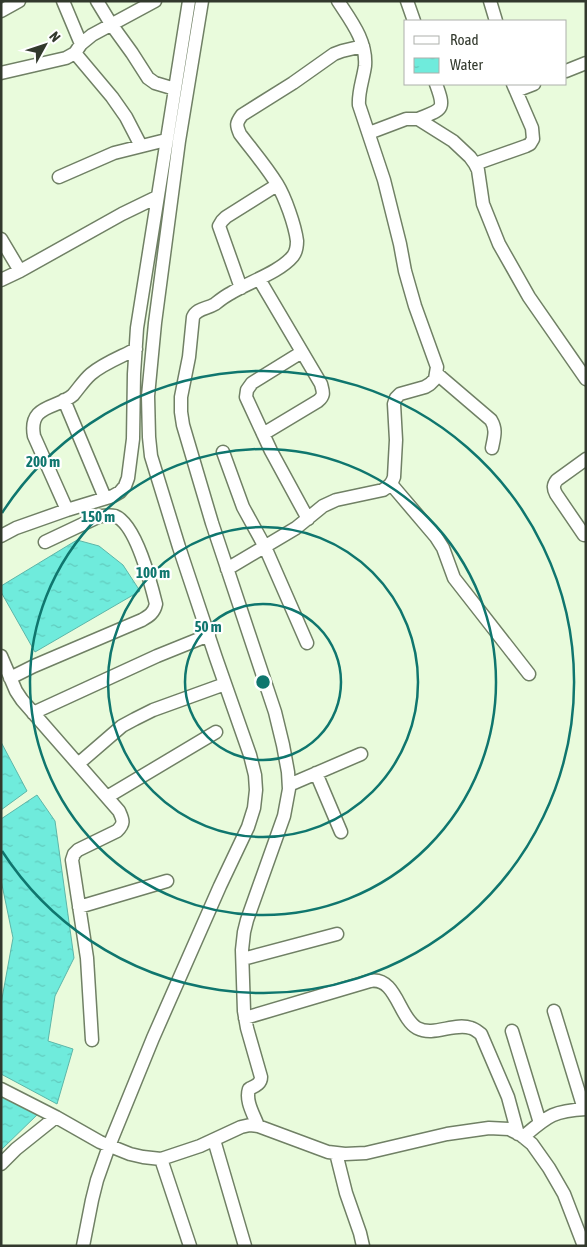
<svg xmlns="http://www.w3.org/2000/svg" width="587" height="1247" font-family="'Asap Condensed',sans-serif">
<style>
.water{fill:url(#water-ripples);stroke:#5db6a8}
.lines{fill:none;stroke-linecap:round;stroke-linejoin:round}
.street-casing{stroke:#708065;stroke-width:15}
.street{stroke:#fff;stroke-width:12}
.ring{fill:none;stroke:#0f766e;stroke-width:2.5}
.centre{fill:#0f766e;stroke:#fff;stroke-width:2.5}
.ring-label{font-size:15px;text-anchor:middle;font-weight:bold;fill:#0f766e;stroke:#fff;stroke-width:4.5;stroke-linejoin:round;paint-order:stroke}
</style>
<defs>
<pattern id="water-ripples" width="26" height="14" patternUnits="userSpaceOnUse" patternTransform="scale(1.25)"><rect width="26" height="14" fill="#6febdc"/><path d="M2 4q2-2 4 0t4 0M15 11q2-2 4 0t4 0" fill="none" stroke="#61cabd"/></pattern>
</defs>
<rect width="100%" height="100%" fill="#e9fbdc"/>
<path class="water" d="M77,540L99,546L123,565L140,591L35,652L1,592V586Z
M1,742L27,791L1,810Z
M37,795L55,821L74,958L55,996L48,1041L73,1049L57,1104L1,1074V1004L13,938L1,880V819Z
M1,1095L39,1113L1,1150Z"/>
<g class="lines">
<defs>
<path id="street" d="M63,1L81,44
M97,1L111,24L132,53L148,78L155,83L175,89
M407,1L414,21
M490,1L496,21
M1,11L19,1
M75,53L112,97L126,117L141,146
M566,71L586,63
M1,73L66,58L75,53L81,44L92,35L155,1
M516,91L534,84
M418,119C442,109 446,111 436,84
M369,133L406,119H418L453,141L470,157L475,164L478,170L483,204L499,244L529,297L586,379
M475,164L526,146L530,144L533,139L532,128L513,84
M59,177L114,153L166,140
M1,239L20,271
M259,279L321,384C323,392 325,395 318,401L263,434
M1,280L20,271L122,214L157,197
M241,288L219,226L222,221L226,217L277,185
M302,352L252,383L247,390L246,397L271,451L308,519
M436,373L491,420C497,430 494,437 492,448
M64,400L105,498
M223,452L243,507L265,547L307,643
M391,484L436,537L443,548L454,578L529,674
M67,510L34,436C28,404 57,409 73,395C79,388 84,380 91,374C104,363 121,357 136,349
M584,535L556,494C553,488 553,485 557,480L586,459
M1,536L16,528L67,510L113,496L120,492L125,486L128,478L133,439L134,374L137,328L189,1
M227,569L296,528L323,506L336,500L383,490C389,486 392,484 394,477L396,440L394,404L396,398L400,394L425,387L430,384L435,379L437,367L415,306L405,271L400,244L384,180L359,105C358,92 363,80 365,66C367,41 351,21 338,1
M1,656L16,691L22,700L119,811C123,820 125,823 117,831L78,850L74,854L72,860L87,958L92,1040
M10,678L34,666L142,620C149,616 154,613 156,604C151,584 136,524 115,516C110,515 105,516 100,516L45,542
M33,713L157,656L209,635
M78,764L122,726L135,719L153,710L225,684
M316,773L341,832
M289,785L361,754
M107,797L216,732
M79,907L167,881
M243,959L337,934
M554,1011L584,1109
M245,1018L370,981C396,976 399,1018 417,1028C434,1037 454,1022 471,1028C475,1029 478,1032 481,1034L508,1097L518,1134
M512,1031L540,1123
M1,1089L56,1117L100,1142L130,1154L143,1157L161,1159L200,1146L241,1127L250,1125L258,1126L328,1152L345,1154L366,1153L447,1134L489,1128L509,1129L521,1135L532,1144L549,1168L564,1194L584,1246
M258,1126C254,1115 245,1101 249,1089C255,1086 261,1084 261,1077L247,1028L244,1011L242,950L244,932L247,920L284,816L289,789L288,772L283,745L275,712L212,523L183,425L181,412V397L189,357L193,317C197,308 207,309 215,304C220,300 225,296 231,293C249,282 280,272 293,256C296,252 297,247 297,241C295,225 285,197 277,184C266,166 252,150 240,134C236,125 236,123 242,115L293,83L334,54L342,51L363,46
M523,1137C548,1116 552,1111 586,1109
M214,1140L245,1246
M336,1153L346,1193L360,1233L363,1246
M161,1159L190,1246
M1,1164L16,1149L56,1117
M83,1246L92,1200L97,1180L109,1146L153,1038L220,886L248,827L254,808L256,790L255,775L250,755L216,658L179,547L151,456L149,437L148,396L155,323L179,141L202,1"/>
</defs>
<use href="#street" class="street-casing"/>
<use href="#street" class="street"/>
</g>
<g class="ring">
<circle cx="263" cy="682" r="78"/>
<circle cx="263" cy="682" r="155"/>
<circle cx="263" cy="682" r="233"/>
<path d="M2 513A311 311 0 1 1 2 851"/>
</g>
<circle cx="263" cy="682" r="8" class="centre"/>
<g class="ring-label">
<text x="43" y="467">200 m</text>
<text x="98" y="522">150 m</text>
<text x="153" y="578">100 m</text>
<text x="208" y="632">50 m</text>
</g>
<rect width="587" height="1247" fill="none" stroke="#32392d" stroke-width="5"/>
<rect x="404" y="20" width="162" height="65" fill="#ffffff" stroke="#adb0ab"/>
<rect x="414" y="36" width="25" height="8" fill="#ffffff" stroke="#adb0ab"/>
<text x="450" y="45" font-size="15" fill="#32392d">Road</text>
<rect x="414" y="58" width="25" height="15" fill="url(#water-ripples)" stroke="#adb0ab"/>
<text x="450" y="70" font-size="15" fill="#32392d">Water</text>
<g transform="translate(45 45) rotate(50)" stroke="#ffffff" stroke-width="4" paint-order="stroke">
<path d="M0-4L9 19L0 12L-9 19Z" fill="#32392d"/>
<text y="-8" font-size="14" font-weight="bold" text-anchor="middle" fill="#32392d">N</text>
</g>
</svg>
